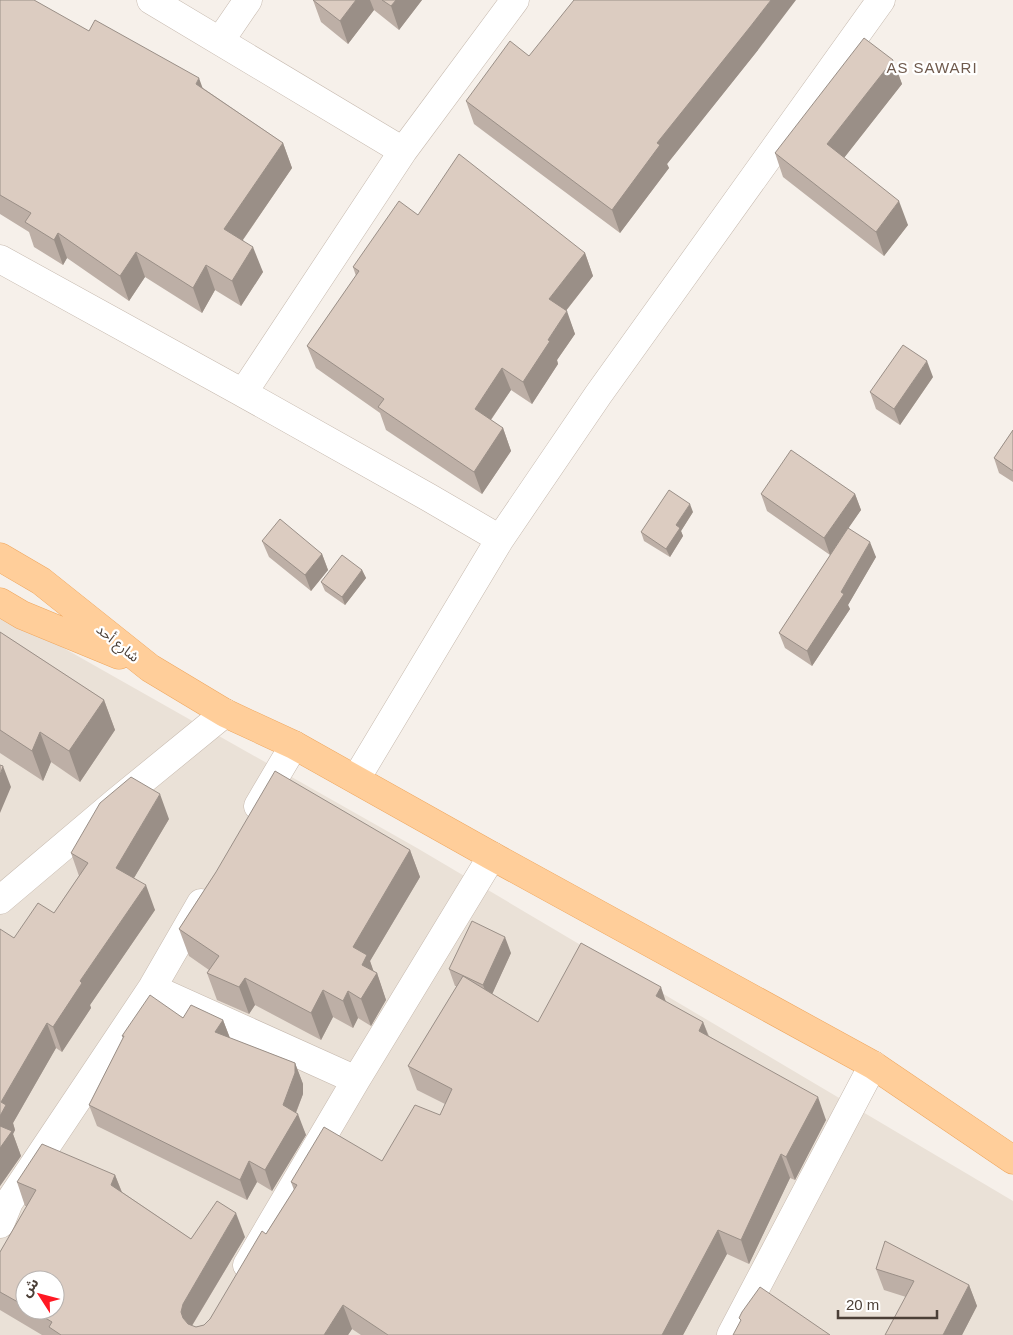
<svg xmlns="http://www.w3.org/2000/svg" width="1013" height="1335" font-family="Arial,'Noto Sans Arabic',sans-serif">
<style>
.residential{fill:#eae1d7;fill-rule:evenodd}
.lines{fill:none;stroke-linecap:round;stroke-linejoin:round}
.minor-casing{stroke:#c6b9ae;stroke-width:29}
.primary-casing{stroke:#efa75f;stroke-width:29}
.minor{stroke:#fff;stroke-width:28}
.primary{stroke:#ffce9a;stroke-width:28}
.wall{fill:#bdafa6;fill-rule:evenodd}
.shaded-wall{fill:#9a8f87}
.building{fill:#dcccc1;stroke:#9a8f87}
.labels{text-anchor:middle;stroke-width:4.5;stroke-linejoin:round;paint-order:stroke}
.street-label{font-size:14px;fill:#4b3f37;stroke:#fff}
.neighbourhood-label{font-size:15px;letter-spacing:1px;fill:#6f5a4d;stroke:#fff}
</style>
<rect width="100%" height="100%" fill="#f6f0ea"/>
<path class="residential" d="M0,612L417,848L1013,1201V1335H0ZM25,1280H55V1310H25Z"/>
<g class="lines">
<defs>
<path id="minor" d="M151,0L403,151
M220,41L248,0
M0,259L243,393
M500,539L598,395L881,0
M356,779L500,539L428,497L243,393L403,151L515,0
M258,806L294,745
M0,900L116,802L225,713
M152,988L356,1080
M0,1224L9,1202L152,988L201,903
M247,1265L356,1080L492,856
M731,1335L873,1065"/>
<path id="primary" d="M0,557L41,581L150,668L225,713L294,745L492,856L873,1065L1013,1160
M0,602L22,615L119,655"/>
</defs>
<use href="#minor" class="minor-casing"/>
<use href="#primary" class="primary-casing"/>
<use href="#minor" class="minor"/>
<use href="#primary" class="primary"/>
</g>
<path class="wall" d="M0,0L89,31L203,88L283,143L292,168L243,240L263,272L241,306L215,290L202,313L145,277L129,301L67,258L63,265L34,247L29,232L0,214Z
M313,0H422L399,30L374,10L348,44L321,22Z
M758,50L667,164L669,168L620,233L474,124L466,101L529,56Z
M893,60L902,84L844,158L908,225L884,256L783,177L775,153Z
M418,215L585,253L593,276L566,311L575,334L557,360L558,364L532,404L511,390L491,420L503,428L511,451L482,494L386,430L380,413L316,368L307,346L356,276L353,267Z
M933,377L900,425L876,409L870,392Z
M1013,430V482L999,473L994,458Z
M761,494H855L861,510L848,528L876,557L848,605L850,609L812,666L785,648L779,633L844,534L830,555L767,511Z
M693,512L681,531L683,536L670,557L644,541L641,532Z
M262,541L322,554L328,570L311,591L269,557Z
M362,570L366,578L345,605L325,591L321,582Z
M0,632L104,700L115,730L80,782L51,762L43,781L0,753Z
M169,819L134,878L155,910L90,1005L91,1008L62,1052L56,1048L13,1123L15,1130L13,1134L21,1156L0,1186L14,938L54,913L79,876L71,853Z
M410,850L420,877L370,961L373,971L377,973L386,1000L371,1026L358,1018L353,1028L333,1017L321,1040L255,1005L249,1014L217,1000L207,973L209,970L189,956L179,929L216,872Z
M511,953L492,994L538,1022L666,1002L703,1022L709,1036L826,1120L795,1180L790,1178L749,1264L727,1254L683,1335H361L352,1329L348,1335H42L0,1310V1252L27,1206H25L17,1182L115,1175L122,1192L191,1239L245,1237L192,1326L196,1327L204,1325L210,1319L266,1234L294,1190L291,1182L382,1161L440,1115L445,1104L417,1090L408,1066L457,986H455L449,969ZM25,1280L55,1310H25Z
M183,1018L223,1020L230,1038L295,1063L303,1084V1094L296,1113L306,1135L272,1191L257,1182L247,1200L97,1126L89,1105L123,1038L122,1036Z
M876,1269L969,1285L977,1306L962,1335H885L906,1297L884,1290Z"/>
<path class="shaded-wall" d="M356,0H370L374,10L348,44L340,21Z
M396,0H422L399,30L391,6Z
M771,0H796L758,50L667,164L669,168L620,233L612,210L657,143Z
M893,60L902,84L836,168L827,144Z
M199,78L208,103L196,84Z
M283,143L292,168L233,254L224,229Z
M899,201L908,225L884,256L876,232Z
M58,233L67,258L63,265L54,240Z
M253,247L263,272L241,306L232,281Z
M136,252L145,277L129,301L120,276Z
M585,253L593,276L557,322L549,299Z
M206,265L215,290L202,313L193,288Z
M567,311L575,334L557,360L558,364L532,404L523,382L548,340Z
M927,361L933,377L900,425L894,409Z
M502,368L511,390L483,431L475,409Z
M503,428L511,451L482,494L474,472Z
M855,494L861,510L830,555L824,538Z
M690,504L693,512L681,531L683,536L670,557L666,549L676,525Z
M870,542L876,557L848,605L850,609L812,666L807,651Z
M322,554L328,570L311,591L305,575Z
M362,570L366,578L345,605L342,597Z
M104,700L115,730L80,782L69,751Z
M40,732L51,762L43,781L32,751Z
M3,766L11,787L0,813V775Z
M160,794L169,819L125,893L116,868Z
M410,850L420,877L370,961L375,975L377,973L386,1000L371,1026L361,999L353,947Z
M146,885L155,910L90,1005L91,1008L62,1052L53,1027L80,981Z
M505,937L511,953L489,1001L483,985Z
M245,978L255,1005L249,1014L239,987Z
M661,987L669,1011L656,996Z
M323,990L333,1017L321,1040L311,1013Z
M348,991L358,1018L353,1028L343,1001Z
M223,1020L231,1041L215,1032Z
M703,1022L712,1046L699,1031Z
M47,1023L56,1048L13,1123L15,1130L13,1134L21,1156L0,1186V1116L1,1102Z
M295,1063L303,1084V1094L291,1125L298,1114L306,1135L272,1191L265,1170Z
M818,1097L826,1120L795,1180L786,1157Z
M781,1154L790,1178L749,1264L741,1240Z
M249,1161L257,1182L247,1200L240,1180Z
M115,1175L124,1198L111,1185Z
M236,1213L245,1237L191,1327L183,1318L181,1312L183,1304Z
M718,1230L727,1254L683,1335H662Z
M969,1285L977,1306L962,1335H943Z
M343,1305L352,1329L348,1335H324Z"/>
<path class="building" d="M0,0H34L89,31L95,20L199,78L196,84L283,143L224,229L253,247L232,281L206,265L193,288L136,252L120,276L58,233L54,240L25,222L31,213L0,195Z
M313,0H356L340,21Z
M382,0H396L391,6Z
M574,0H771L750,27L657,143L660,145L612,210L466,101L510,41L529,56Z
M864,38L893,60L827,144L899,201L876,232L775,153Z
M459,154L585,253L549,299L567,311L548,340L550,341L523,382L502,368L475,409L503,428L474,472L378,407L384,399L307,346L359,271L353,267L399,201L418,215Z
M903,345L927,361L894,409L870,392Z
M1013,430V471L994,458Z
M791,450L855,494L824,538L761,494Z
M669,490L690,504L676,525L680,528L666,549L641,532Z
M280,519L322,554L305,575L262,541Z
M848,528L870,542L841,592L844,594L807,651L779,633Z
M342,555L362,570L342,597L321,582Z
M0,632L104,700L69,751L40,732L32,751L0,730Z
M0,765L3,766L0,775Z
M275,771L410,850L353,947L367,955L362,965L377,973L361,999L348,991L343,1001L323,990L311,1013L245,978L239,987L207,973L219,956L179,929L216,872Z
M131,777L160,794L116,868L146,885L80,981L82,983L53,1027L47,1023L1,1102L6,1105L0,1116V929L14,938L38,903L54,913L88,863L71,853L100,803Z
M472,921L505,937L483,985L449,969Z
M581,943L661,987L656,996L703,1022L699,1031L818,1097L786,1157L781,1154L741,1240L718,1230L662,1335H388L343,1305L324,1335H61L49,1327L52,1322L32,1310H55V1280H25V1306L0,1292V1252L36,1190L17,1182L42,1144L115,1175L111,1185L191,1239L217,1201L236,1213L183,1304L181,1312L183,1318L188,1324L196,1327L204,1325L210,1319L262,1231L266,1234L297,1185L291,1182L324,1127L382,1161L415,1105L440,1115L452,1089L408,1066L463,976L538,1022Z
M150,995L183,1018L191,1005L223,1020L215,1032L295,1063V1073L283,1105L298,1114L265,1170L249,1161L240,1180L89,1105L124,1036H122Z
M0,1126L12,1131L0,1148Z
M885,1241L969,1285L943,1335H885L914,1281L876,1269Z
M760,1287L830,1335H733L741,1320L739,1318L742,1312Z"/>
<g class="labels">
<g class="street-label">
<text transform="translate(118 643) rotate(39)" y="5">شارع أحد</text>
</g>
<g class="neighbourhood-label">
<text x="932" y="73">AS SAWARI</text>
</g>
</g>
<g transform="translate(40 1295) rotate(306)"><circle r="24" fill="#ffffff" stroke="#b7b2af"/>
<path d="M0-4L9 19L0 12L-9 19Z" fill="#ff1823"/>
<text y="-8" font-size="14" font-weight="bold" text-anchor="middle" fill="#4b3f37">ش</text>
</g>
<path d="M838 1310v8h99v-8" fill="none" stroke="#4b3f37" stroke-width="2.5"/>
<text x="846" y="1310" font-size="15" fill="#4b3f37" stroke="#ffffff" stroke-width="4" paint-order="stroke">20 m</text>
</svg>
